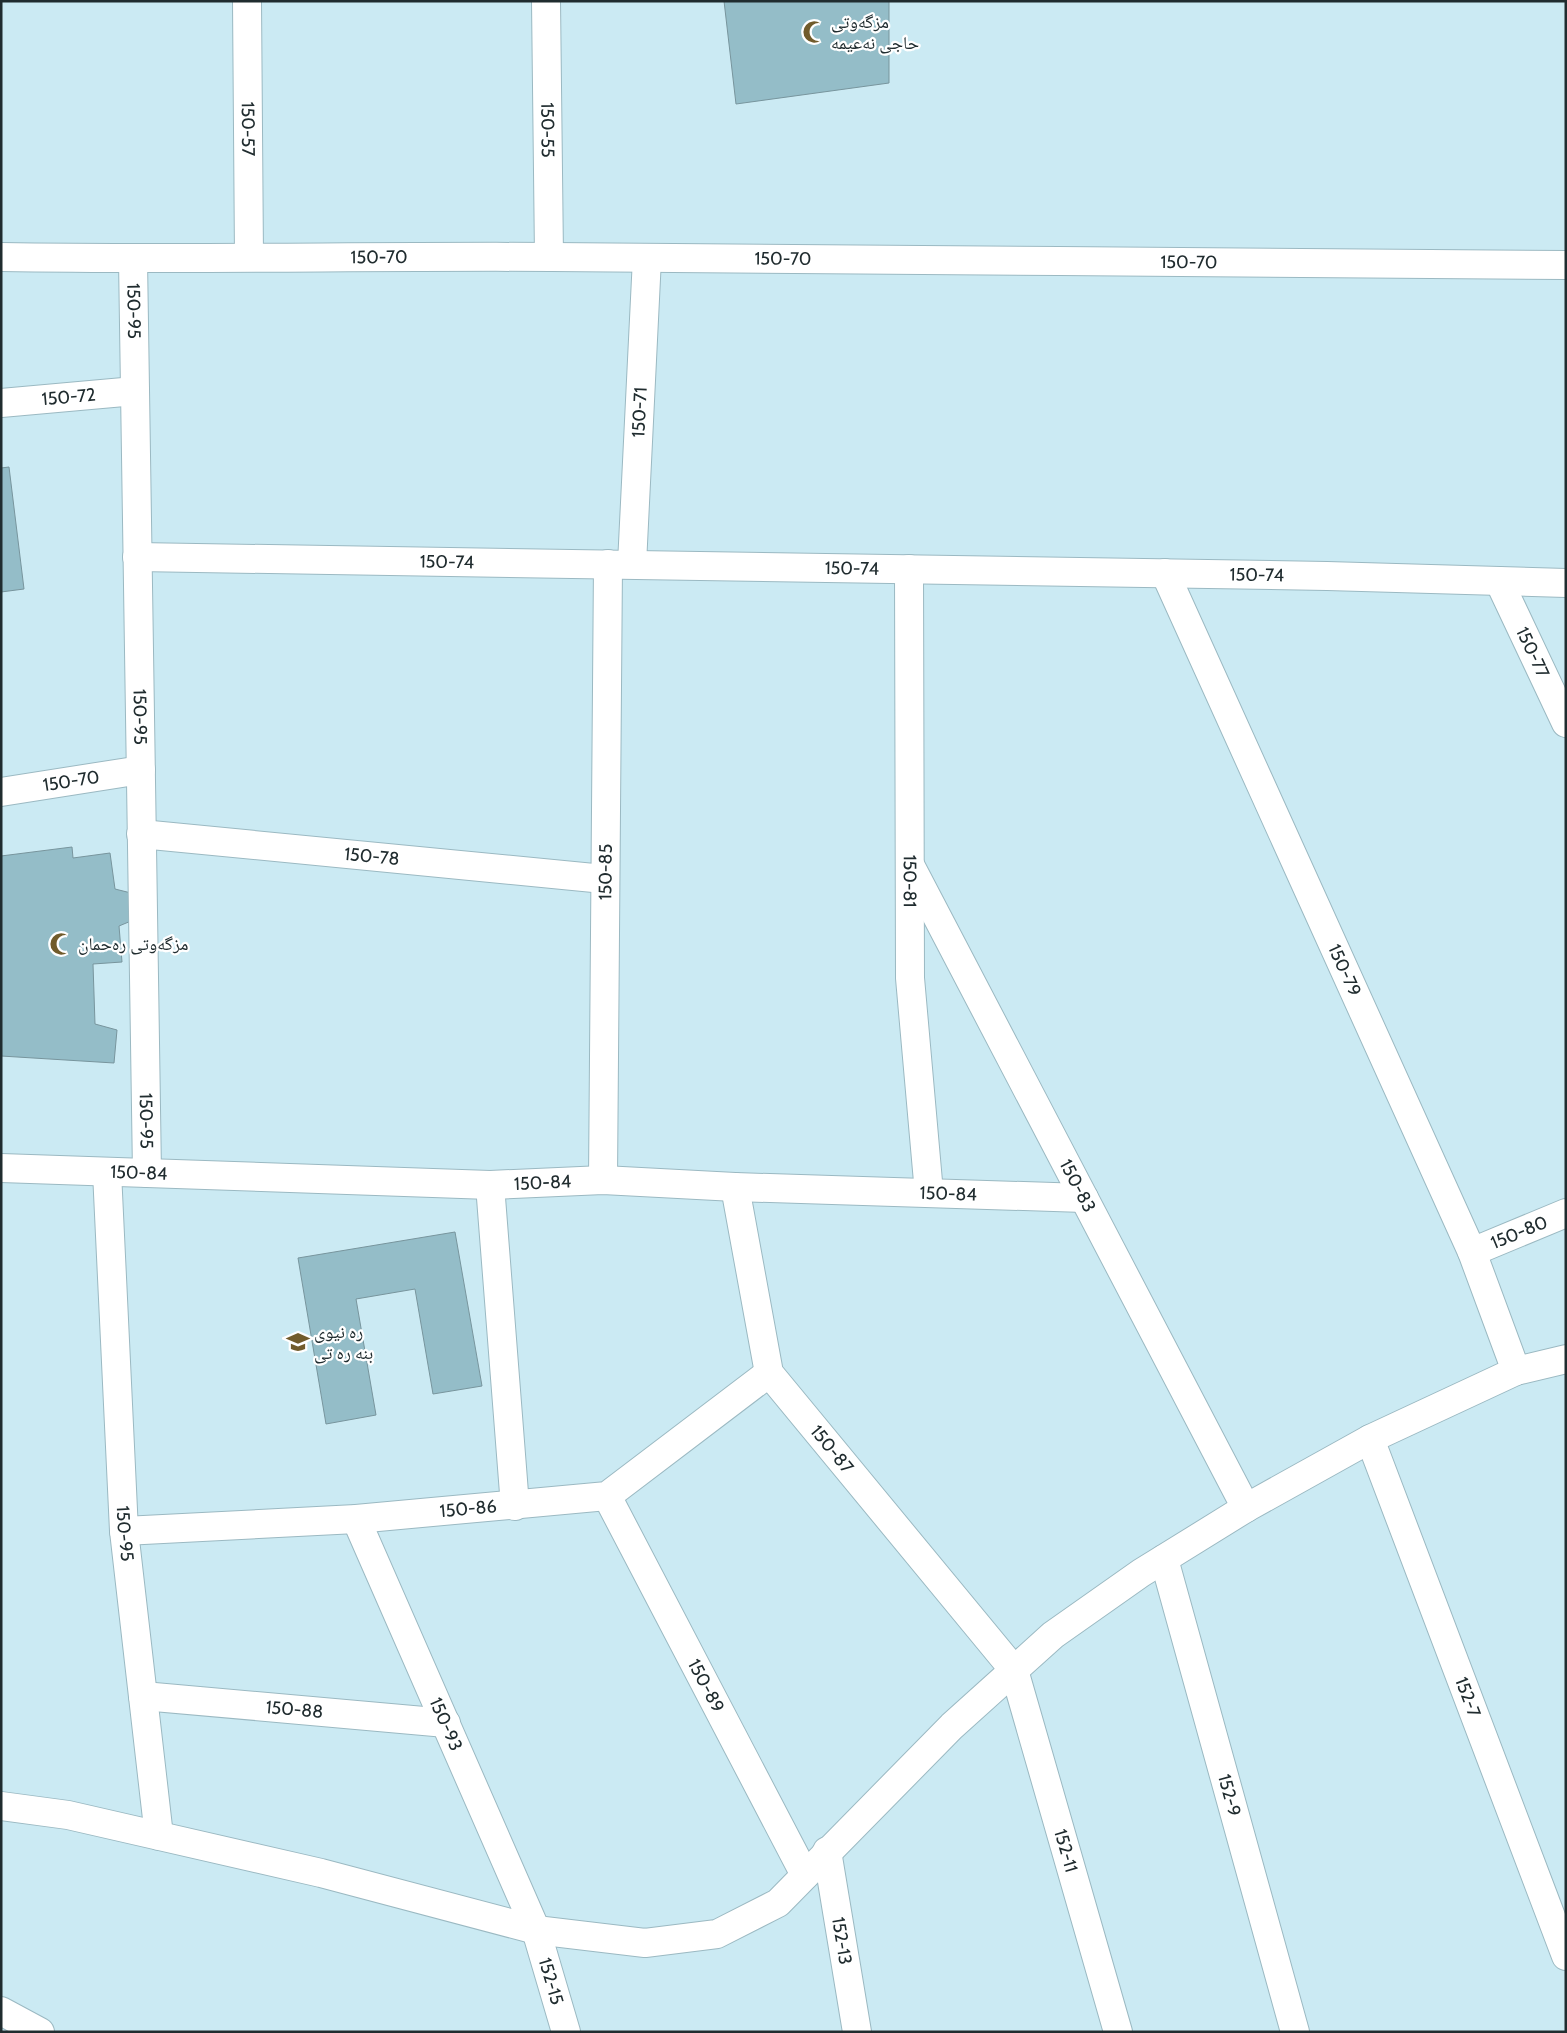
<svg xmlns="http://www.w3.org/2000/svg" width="1567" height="2033" font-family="Cabin,'Noto Naskh Arabic',sans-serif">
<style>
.building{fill:#94bdc8;stroke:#78959d}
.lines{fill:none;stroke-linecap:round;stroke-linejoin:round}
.minor-casing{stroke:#9bb9c2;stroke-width:30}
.tertiary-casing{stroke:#9bb9c2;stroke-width:30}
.minor{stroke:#fff;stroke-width:28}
.tertiary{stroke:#fff;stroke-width:28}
.labels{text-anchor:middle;stroke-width:4.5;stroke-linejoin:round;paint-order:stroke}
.poi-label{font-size:18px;fill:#202c2f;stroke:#fff;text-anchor:start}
.street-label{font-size:18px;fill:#202c2f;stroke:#fff}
</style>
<rect width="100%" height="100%" fill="#cbeaf3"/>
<path class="building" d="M724,1H889V83L736,104Z
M9,467L24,589L1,592V468Z
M72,847L73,858L110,853L115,889L131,893V921L119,926L122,962L93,964L95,1024L117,1030L114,1063L1,1056V856Z
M455,1232L482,1386L433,1394L415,1289L356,1299L376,1415L326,1424L298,1258Z"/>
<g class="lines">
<defs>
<g id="minor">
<path id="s1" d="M247,1L249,257"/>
<path id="s2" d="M546,1L549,257"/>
<path id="s3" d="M1,257C185,260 368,256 552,257C890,259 1228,263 1566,265"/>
<path id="s4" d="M133,259L147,1173"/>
<path id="s5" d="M1,403L135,391"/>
<path id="s6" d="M137,557L1327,576L1566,583"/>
<path id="s7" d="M632,564L647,258"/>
<path id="s8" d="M909,569L910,978L929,1193"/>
<path id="s9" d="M1165,573L1472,1252L1516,1371"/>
<path id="s10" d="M1499,581L1566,723"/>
<path id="s11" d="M1,792L141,770"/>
<path id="s12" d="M141,834L604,879"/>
<path id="s13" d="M910,865L1246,1508"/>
<path id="s14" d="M1,1168L490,1185L603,1180L735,1187L1084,1198"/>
<path id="s15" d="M107,1172L124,1531L159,1836"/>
<path id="s16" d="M603,1180L608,564"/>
<path d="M490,1185L515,1506"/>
<path id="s17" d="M735,1187L769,1373L1014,1670L1118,2032"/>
<path id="s18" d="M1472,1252L1566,1213"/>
<path id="s19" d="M1370,1439L1566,1956"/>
<path id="s20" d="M607,1496L805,1875"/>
<path id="s21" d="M356,1519L536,1930L566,2032"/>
<path id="s22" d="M124,1531L356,1519L607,1496L769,1373"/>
<path id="s23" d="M1164,1559L1295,2032"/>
<path id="s24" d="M143,1696L446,1723"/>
<path id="s25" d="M827,1851L857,2032"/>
<path d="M1,2011L40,2032"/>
</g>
<path id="tertiary" d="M1,1806L68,1815L321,1873L536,1930L645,1943L717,1934L778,1903L952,1726L1053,1635L1141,1573L1246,1508L1370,1439L1516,1371L1566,1359"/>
</defs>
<use href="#minor" class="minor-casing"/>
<use href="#tertiary" class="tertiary-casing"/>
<use href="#minor" class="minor"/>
<use href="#tertiary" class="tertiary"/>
</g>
<defs>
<symbol id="mosque-bare" viewBox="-9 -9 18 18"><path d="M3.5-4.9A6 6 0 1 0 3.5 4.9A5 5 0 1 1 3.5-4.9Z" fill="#715b2b" stroke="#fff" stroke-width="2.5" paint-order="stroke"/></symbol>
<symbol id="school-bare" viewBox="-9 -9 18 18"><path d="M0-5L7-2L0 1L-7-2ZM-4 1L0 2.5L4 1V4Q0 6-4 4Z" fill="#715b2b" stroke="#fff" stroke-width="2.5" paint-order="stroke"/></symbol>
</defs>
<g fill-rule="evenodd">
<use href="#mosque-bare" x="798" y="16" width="32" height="32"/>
<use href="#mosque-bare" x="45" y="928" width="32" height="32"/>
<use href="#school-bare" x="282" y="1326" width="32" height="32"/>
</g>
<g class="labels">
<g class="poi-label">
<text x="831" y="28">مزگەوتی<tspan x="831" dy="21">حاجی نەعیمە</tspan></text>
<text x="78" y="950">مزگەوتی رەحمان</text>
<text x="314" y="1338">ره نیوی<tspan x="314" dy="21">بنه ره تی</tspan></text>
</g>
<g class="street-label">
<text dy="6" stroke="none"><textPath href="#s1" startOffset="128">150-57</textPath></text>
<text dy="6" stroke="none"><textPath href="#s2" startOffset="129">150-55</textPath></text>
<text dy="6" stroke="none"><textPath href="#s3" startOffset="378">150-70</textPath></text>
<text dy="6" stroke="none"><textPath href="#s3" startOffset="782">150-70</textPath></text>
<text dy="6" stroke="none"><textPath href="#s3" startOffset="1188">150-70</textPath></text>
<text dy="6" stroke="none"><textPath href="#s4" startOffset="52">150-95</textPath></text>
<text dy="6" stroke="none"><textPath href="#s5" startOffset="68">150-72</textPath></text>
<text dy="6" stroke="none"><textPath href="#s7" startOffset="152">150-71</textPath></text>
<text dy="6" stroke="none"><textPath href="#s6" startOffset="310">150-74</textPath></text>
<text dy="6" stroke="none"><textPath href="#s6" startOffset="715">150-74</textPath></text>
<text dy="6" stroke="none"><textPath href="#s6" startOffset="1120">150-74</textPath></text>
<text dy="6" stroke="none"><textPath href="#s10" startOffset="79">150-77</textPath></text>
<text dy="6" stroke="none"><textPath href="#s4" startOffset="458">150-95</textPath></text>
<text dy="6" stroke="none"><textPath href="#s11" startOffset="71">150-70</textPath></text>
<text dy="6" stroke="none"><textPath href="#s12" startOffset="232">150-78</textPath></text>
<text dy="6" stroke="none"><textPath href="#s16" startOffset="308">150-85</textPath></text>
<text dy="6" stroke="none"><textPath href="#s8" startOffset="312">150-81</textPath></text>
<text dy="6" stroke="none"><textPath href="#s9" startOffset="436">150-79</textPath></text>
<text dy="6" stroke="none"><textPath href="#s4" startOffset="862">150-95</textPath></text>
<text dy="6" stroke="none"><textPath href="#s14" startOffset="138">150-84</textPath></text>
<text dy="6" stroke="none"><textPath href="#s14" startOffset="542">150-84</textPath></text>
<text dy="6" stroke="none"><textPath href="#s13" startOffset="362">150-83</textPath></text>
<text dy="6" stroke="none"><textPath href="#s14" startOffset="948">150-84</textPath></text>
<text dy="6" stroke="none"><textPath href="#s18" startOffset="51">150-80</textPath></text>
<text dy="6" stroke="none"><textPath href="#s17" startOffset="288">150-87</textPath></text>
<text dy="6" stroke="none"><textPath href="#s22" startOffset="345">150-86</textPath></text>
<text dy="6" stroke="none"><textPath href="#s15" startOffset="362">150-95</textPath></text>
<text dy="6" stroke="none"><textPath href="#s20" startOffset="214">150-89</textPath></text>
<text dy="6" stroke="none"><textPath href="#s19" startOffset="276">152-7</textPath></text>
<text dy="6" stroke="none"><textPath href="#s24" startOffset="152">150-88</textPath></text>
<text dy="6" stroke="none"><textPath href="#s21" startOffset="224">150-93</textPath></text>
<text dy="6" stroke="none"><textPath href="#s23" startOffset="245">152-9</textPath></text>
<text dy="6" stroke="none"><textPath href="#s17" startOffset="762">152-11</textPath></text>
<text dy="6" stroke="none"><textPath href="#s25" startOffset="91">152-13</textPath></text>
<text dy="6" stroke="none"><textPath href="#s21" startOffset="502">152-15</textPath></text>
</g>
</g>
<rect width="1567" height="2033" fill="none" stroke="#202c2f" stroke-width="5"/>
</svg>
